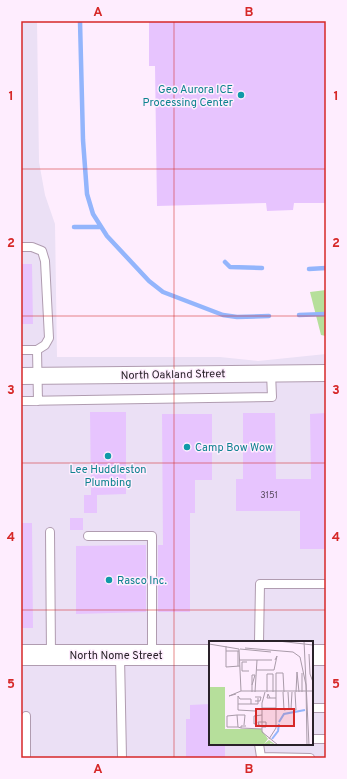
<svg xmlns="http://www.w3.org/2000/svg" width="347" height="779" font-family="Overpass,sans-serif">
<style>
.industrial{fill:#ebe0f5;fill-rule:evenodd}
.green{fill:#b6df9b}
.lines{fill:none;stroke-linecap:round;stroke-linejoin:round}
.stream{stroke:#93b5fc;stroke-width:4.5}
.building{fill:#e7c4fe}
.service-casing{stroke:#b09cb0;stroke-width:10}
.minor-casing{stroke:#b09cb0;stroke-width:18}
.tertiary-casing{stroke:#b09cb0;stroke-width:22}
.service{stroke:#fff;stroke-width:8}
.minor{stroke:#fff;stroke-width:16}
.tertiary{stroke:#fff;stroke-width:20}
.grid{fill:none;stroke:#d62828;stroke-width:1;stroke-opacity:0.55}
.culture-dot{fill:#0f9aa8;stroke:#feedfe;stroke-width:1.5}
.labels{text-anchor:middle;stroke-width:3;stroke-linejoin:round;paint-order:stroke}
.number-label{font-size:9px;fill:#584a5e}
.culture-label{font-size:11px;fill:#0d838f;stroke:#feedfe;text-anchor:start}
.street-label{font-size:11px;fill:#292129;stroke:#feedfe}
.inset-river{fill:none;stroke:#93b5fc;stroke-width:2}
.inset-road{fill:none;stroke:#a99ba9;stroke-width:1}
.view{fill:#d62828;fill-opacity:0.15;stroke:#d62828;stroke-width:2}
.inset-edge{fill:none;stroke:#292129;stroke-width:2}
.neatline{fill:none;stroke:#d62828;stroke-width:1.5}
.grid-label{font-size:13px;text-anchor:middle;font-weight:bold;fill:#d62828}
</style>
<rect width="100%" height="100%" fill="#feedfe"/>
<path class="industrial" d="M21,21H37L39,162L45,195L55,224L57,357H220L258,361L326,354V758H21ZM210,642H312V744H210Z"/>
<path class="green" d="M326,290V336L321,335L310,292Z"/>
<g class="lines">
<path class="stream" d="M80,21L83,140L87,194L93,214L107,236L149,281L163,292L223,315L237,317L269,316
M74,227H101
M225,262L230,267L262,268
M309,269L326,268
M299,315L326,314"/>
</g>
<path class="building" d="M149,21H326V203H294L293,210L267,211L266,203L157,206L155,66H149Z
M21,264H32L33,324H21Z
M90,412H126V494L97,495V513H84V495H91Z
M243,413H275L276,479H311L310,414L326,413V549H300V511H236V479H243Z
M162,414H212V480H195V513H190V612H158V545H163Z
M70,518H83V530H70Z
M21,523H32L33,628H21Z
M146,545V612L76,614V546Z
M210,704V744H225V758H186V719H190V705Z"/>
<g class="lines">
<defs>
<path id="service" d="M21,247H32L42,251L45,261L49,338L45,345L37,350L38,401
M21,350H37
M21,401L272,397L271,373
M50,532L51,655
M88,536H152V655
M259,642L260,584H326
M120,656L122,758
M312,708H326
M312,739H326
M259,744L261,757L310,758
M26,758V716"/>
<path id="minor" d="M21,376L326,373"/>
<path id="tertiary" d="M21,655H210
M312,655H326"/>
</defs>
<use href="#service" class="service-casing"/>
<use href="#minor" class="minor-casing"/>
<use href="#tertiary" class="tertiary-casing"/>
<use href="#service" class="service"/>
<use href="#minor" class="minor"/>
<use href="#tertiary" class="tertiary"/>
</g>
<path class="grid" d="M174,21V758M21,169H326M21,316H326M21,463H326M21,610H326"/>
<g class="culture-dot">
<circle cx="241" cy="95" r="4"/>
<circle cx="187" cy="447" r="4"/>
<circle cx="108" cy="456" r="4"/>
<circle cx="109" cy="580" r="4"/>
</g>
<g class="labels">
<g class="number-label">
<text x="269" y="498">3151</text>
</g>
<g class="culture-label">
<text x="233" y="93" text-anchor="end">Geo Aurora ICE<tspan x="233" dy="13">Processing Center</tspan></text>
<text x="195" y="451">Camp Bow Wow</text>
<text x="108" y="473" text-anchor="middle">Lee Huddleston<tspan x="108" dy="13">Plumbing</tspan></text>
<text x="117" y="584">Rasco Inc.</text>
</g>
<g class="street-label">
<text transform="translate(173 374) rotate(-1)" y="4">North Oakland Street</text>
<text x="116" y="659">North Nome Street</text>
</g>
</g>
<g transform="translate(209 641)">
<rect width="104" height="104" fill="#feedfe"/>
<path d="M0,46H16V88H52L59,98L55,103L60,99L67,104L61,102L62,104H0Z" fill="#b6df9b"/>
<path class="inset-river" d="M70,81L75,73L96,69M63,98L69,90L70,83"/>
<path class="inset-road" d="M69,0L104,4M95,0L100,104M0,3L30,8M17,5V26L31,25M36,7L84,11L91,16L97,44L98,104M30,8L32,50M31,8L62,11M17,10H30M29,10V25M100,13L101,33L104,41M31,19H63M38,21H33V30H40M48,29H65L68,15L66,19M43,44L46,34H43V51M32,50H104M46,51L48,19M56,51L53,62V91L69,104M58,51V33H64V51M67,51V32H74L75,51M74,51L75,69L80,68L79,51M83,51L82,68L87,69L86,51M87,51L88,31L90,51M93,51V32M27,53L20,55L32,50M46,56H52L51,60H46M61,57L59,53L58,57H67M29,63V69L46,70M42,63V58H31L29,55V63H49V57M53,67H67M28,74H36L35,84M48,82L45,83V75L53,74M49,83L51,86L49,81H57V86H53M37,85H32V87L53,88M29,86H18V75L28,74L29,86L32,87M60,98L67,87V51"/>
<path class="view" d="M47,68H85V85H47Z"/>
<rect width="104" height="104" class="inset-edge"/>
</g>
<rect width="347" height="779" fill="none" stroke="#feedfe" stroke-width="44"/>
<rect x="22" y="22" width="303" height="735" class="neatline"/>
<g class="grid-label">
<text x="98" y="16">A</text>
<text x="249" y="16">B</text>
<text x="11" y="100">1</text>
<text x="336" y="100">1</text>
<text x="11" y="247">2</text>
<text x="336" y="247">2</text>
<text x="11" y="394">3</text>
<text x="336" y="394">3</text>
<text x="11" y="541">4</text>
<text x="336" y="541">4</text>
<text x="11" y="688">5</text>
<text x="336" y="688">5</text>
<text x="98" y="773">A</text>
<text x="249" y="773">B</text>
</g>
</svg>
